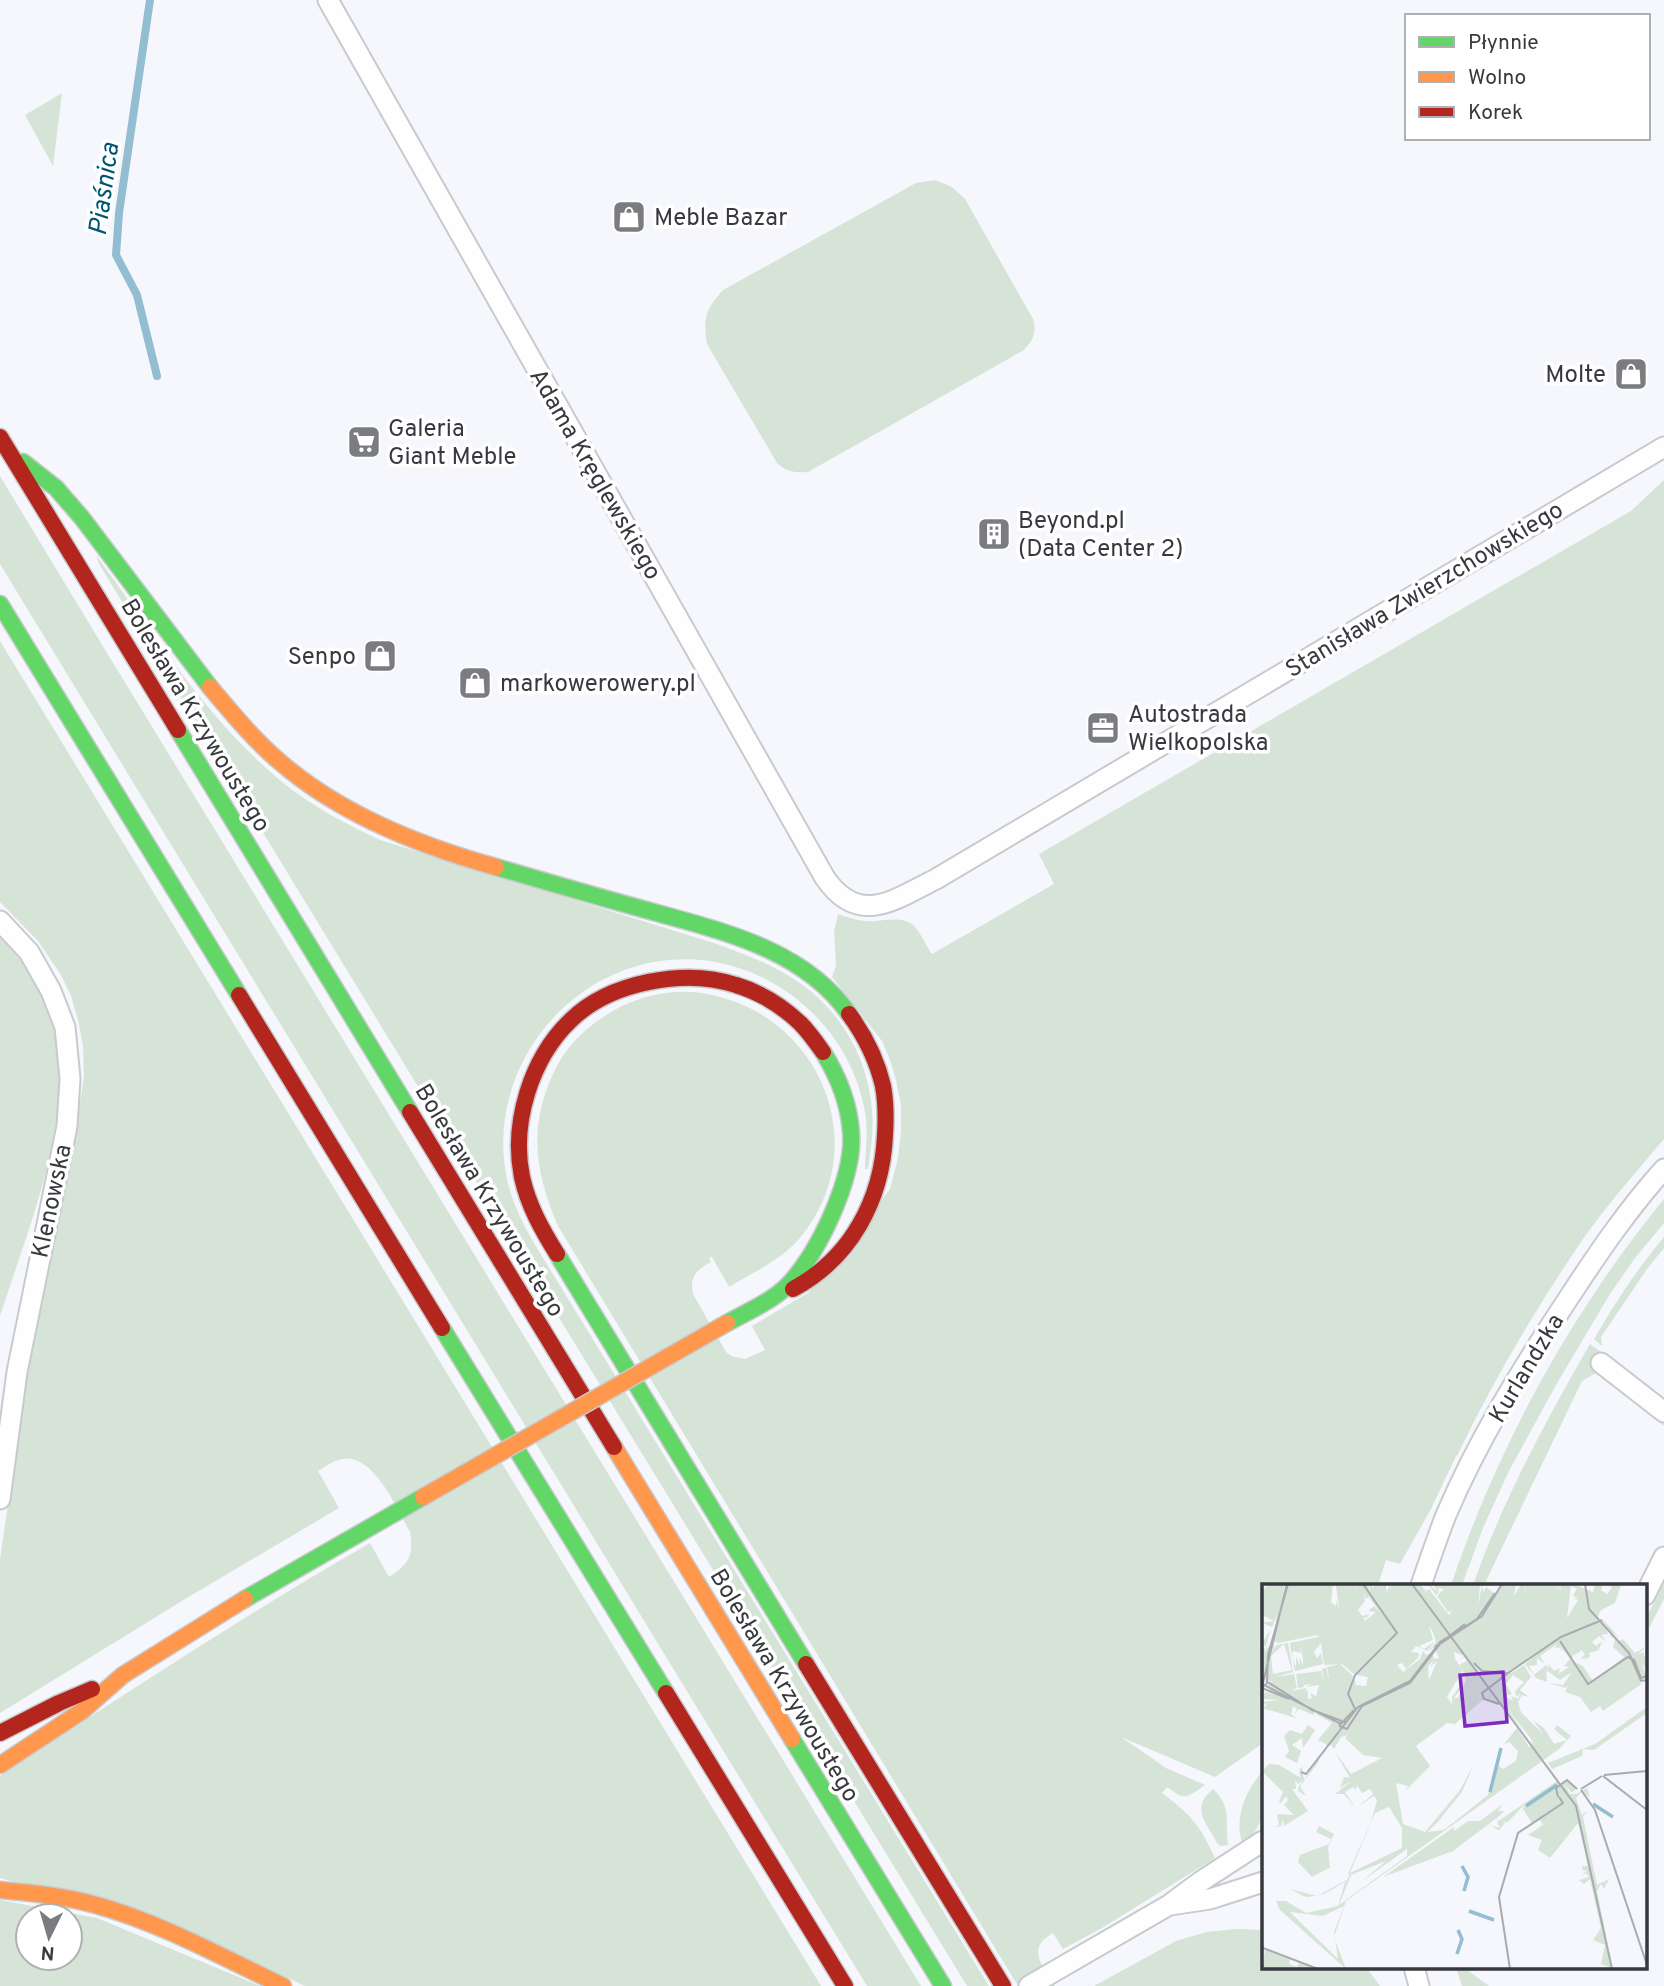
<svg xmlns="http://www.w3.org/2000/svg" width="1664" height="1986" font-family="Overpass,sans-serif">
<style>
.green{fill:#d5e4d7;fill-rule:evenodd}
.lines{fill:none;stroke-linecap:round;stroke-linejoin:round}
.stream{stroke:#93bdd1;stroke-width:8}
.street-casing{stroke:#c8cace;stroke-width:23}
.fast-casing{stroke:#c8cace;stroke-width:19}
.slow-casing{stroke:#c8cace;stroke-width:19}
.jam-casing{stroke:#c8cace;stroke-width:19}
.street{stroke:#fefeff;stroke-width:19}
.fast{stroke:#63d668;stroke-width:16}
.slow{stroke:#ff974d;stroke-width:16}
.jam{stroke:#b3261e;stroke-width:16}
.slow-bridge-casing{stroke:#c8cace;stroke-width:19;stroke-linecap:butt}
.slow-bridge{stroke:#ff974d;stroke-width:16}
.labels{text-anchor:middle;stroke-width:7;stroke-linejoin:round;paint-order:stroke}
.poi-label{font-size:24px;fill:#37393e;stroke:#fff;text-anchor:start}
.street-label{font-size:24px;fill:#37393e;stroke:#fff}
.water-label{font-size:26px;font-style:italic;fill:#015571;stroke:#fff}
.inset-river{fill:none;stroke:#93bdd1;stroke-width:3.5}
.inset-road{fill:none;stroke:#a9abb0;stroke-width:2}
.view{fill:#7b2cbf;fill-opacity:0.15;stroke:#7b2cbf;stroke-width:3.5}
.inset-edge{fill:none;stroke:#37393e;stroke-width:3.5}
</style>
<rect width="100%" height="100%" fill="#f5f7fc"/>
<path class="green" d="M62,93L53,166L25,115Z
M935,180L952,187L965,199L1033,319C1037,333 1033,340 1024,350L808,472C794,473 787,472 777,463L707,344C703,318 705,310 723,290L916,183Z
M0,476L107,653L921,1986H867L760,1811L0,564Z
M1664,480V1139C1636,1172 1608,1204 1583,1239C1536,1308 1493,1381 1457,1456H1456L1431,1509L1400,1564L1386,1560L1378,1585H1263V1743L1215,1777L1121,1737L1166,1768L1205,1785C1186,1798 1186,1801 1167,1787L1162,1793C1191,1815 1200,1825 1215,1858L1102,1928L1063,1949L1053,1933C1025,1949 1043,1966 1055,1986H1018L558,1226C533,1168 528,1120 558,1064C572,1039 595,1020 620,1007C649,993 681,988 712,995C824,1019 874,1150 799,1239C781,1260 752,1273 729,1287L712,1257L709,1258L711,1262C697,1269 689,1277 693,1294L726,1352L731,1356L745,1359L765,1350L752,1326L808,1293L890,1189L898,1158L901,1131V1105L896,1080L890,1060L882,1041L832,977L836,965L834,932L838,914C847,917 855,920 865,921C880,923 901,914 914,926C921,933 926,946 932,954L1054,884L1039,854L1631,511Z
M96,555C155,636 209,723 287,786C315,808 348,825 380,840L714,943C741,953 767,962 792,978C838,1006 868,1056 872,1110C874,1130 871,1150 868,1169H865V1165C866,1148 868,1129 865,1112C848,1015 752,944 654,962C555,980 486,1080 507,1179C514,1210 529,1235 545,1261L989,1986H967L99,564Z
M0,641L821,1986H305L191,1932L0,1878V1776C122,1696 243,1616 370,1543L389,1577C409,1564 414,1555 410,1532C396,1508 372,1448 338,1460C331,1462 324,1468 318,1471L339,1508L190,1596L0,1713V1559L30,1352L73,1147L84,1077L83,1046L79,1024L71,996L61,975L38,941L0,902Z
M0,932C23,958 42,985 53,1018C80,1106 27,1232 0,1316Z
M1664,1199V1223L1635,1258L1610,1294L1556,1385L1509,1471L1483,1528L1462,1585H1451C1498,1446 1570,1314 1664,1199Z
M1664,1237V1248L1647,1269L1601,1337L1602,1346L1594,1339C1615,1303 1637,1269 1664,1237Z
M1590,1344L1606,1356L1664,1420V1426L1596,1373L1582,1381L1486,1581L1490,1585H1473C1503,1500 1545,1422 1590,1344Z
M1664,1583V1599L1645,1636V1620Z
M1263,1771C1263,1796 1269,1829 1242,1842C1234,1818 1246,1789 1263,1771Z
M1213,1789C1232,1806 1225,1822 1228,1845L1220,1846L1217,1843C1206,1822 1190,1808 1213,1789Z
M0,1900L97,1918L260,1986H0ZM28,1916H70V1958H28Z
M1237,1929L1263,1930V1967H1366L1380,1986H1094L1176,1941L1206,1932Z
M1456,1967H1469V1971L1489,1986H1462Z"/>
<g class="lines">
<path class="stream" d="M150,0L119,213L116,255L137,295L157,376"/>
<defs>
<path id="street" d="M328,0L825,878C859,927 894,900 936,879L1664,447
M0,921L29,952L51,991L65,1027L70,1079L67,1126L17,1372L0,1499
M1601,1363L1664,1412
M1421,1585C1429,1562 1437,1538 1446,1515C1478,1440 1521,1370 1566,1302C1596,1256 1627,1210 1664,1169
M1645,1595L1664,1557
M1170,1905L1210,1899L1263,1882
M1414,1967L1419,1986
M1029,1986L1169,1905L1200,1882L1263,1841"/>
<path id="fast" d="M23,462L56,488L82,518L210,687
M0,604L239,995
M178,730L410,1112
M496,867C547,882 598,897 650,911C721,931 804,949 849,1014
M557,1254L806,1664
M727,1323C747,1312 770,1302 786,1287C818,1256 855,1176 851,1132C849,1104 838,1076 823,1052
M442,1328L666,1693
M245,1599L423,1497
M792,1739L943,1986"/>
<path id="slow" d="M210,687C232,713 254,740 280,762C340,814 420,846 496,867
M614,1447L792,1739
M0,1765L82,1711L123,1675L245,1599
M0,1890C32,1893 64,1896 96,1905C161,1923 222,1957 283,1986"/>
<path id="jam" d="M0,437L178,730
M239,995L442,1328
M410,1112L614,1447
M557,1254C542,1230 528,1205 522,1177C511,1123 531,1058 571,1020C610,982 685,968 736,985C759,992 782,1006 800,1023C808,1031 816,1042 823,1052
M793,1289C851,1258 882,1200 885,1135C886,1119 886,1102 883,1086C877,1060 865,1036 849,1014
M806,1664L1003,1986
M666,1693L845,1986
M0,1733L59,1703L92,1689"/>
</defs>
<use href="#street" class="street-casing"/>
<use href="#fast" class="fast-casing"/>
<use href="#slow" class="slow-casing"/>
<use href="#jam" class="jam-casing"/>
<use href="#street" class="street"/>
<use href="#fast" class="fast"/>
<use href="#slow" class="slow"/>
<use href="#jam" class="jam"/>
<defs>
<path id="slow-bridge" d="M423,1497L727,1323"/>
</defs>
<use href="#slow-bridge" class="slow-bridge-casing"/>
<use href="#slow-bridge" class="slow-bridge"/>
</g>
<defs>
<symbol id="shop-square" viewBox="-11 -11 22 22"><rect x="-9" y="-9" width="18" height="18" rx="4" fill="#7a7c80" stroke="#fff"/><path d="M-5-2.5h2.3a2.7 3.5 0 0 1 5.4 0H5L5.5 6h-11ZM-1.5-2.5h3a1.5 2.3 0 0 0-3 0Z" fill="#fff"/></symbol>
<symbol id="supermarket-square" viewBox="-11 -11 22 22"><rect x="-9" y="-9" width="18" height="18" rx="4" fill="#7a7c80" stroke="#fff"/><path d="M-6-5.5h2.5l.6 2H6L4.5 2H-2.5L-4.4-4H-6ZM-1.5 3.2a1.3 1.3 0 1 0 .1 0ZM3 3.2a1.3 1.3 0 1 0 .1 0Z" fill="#fff"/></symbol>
<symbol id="building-square" viewBox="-11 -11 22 22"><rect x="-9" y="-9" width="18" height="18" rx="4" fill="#7a7c80" stroke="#fff"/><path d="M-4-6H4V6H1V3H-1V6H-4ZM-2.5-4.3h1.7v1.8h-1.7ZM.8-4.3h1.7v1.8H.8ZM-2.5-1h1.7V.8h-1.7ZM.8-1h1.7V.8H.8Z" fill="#fff"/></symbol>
<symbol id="office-square" viewBox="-11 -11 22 22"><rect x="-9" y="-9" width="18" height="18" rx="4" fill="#7a7c80" stroke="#fff"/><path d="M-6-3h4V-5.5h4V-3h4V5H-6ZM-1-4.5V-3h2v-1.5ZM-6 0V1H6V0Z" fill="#fff"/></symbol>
</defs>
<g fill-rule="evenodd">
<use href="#shop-square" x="610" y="198" width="38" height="38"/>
<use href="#shop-square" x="1612" y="355" width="38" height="38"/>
<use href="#supermarket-square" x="345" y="423" width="38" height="38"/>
<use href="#building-square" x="975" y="515" width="38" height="38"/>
<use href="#shop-square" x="361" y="637" width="38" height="38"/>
<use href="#shop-square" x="456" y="664" width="38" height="38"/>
<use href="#office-square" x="1084" y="709" width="38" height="38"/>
</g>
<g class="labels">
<g class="poi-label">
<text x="654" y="225">Meble Bazar</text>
<text x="1606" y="382" text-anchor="end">Molte</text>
<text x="388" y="436">Galeria<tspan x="388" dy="28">Giant Meble</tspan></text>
<text x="1018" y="528">Beyond.pl<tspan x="1018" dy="28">(Data Center 2)</tspan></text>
<text x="356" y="664" text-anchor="end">Senpo</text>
<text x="500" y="691">markowerowery.pl</text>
<text x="1128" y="722">Autostrada<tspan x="1128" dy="28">Wielkopolska</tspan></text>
</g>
<g class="street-label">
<text transform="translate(596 474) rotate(60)" y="8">Adama Kręglewskiego</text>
<text transform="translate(1424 589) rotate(-31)" y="8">Stanisława Zwierzchowskiego</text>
<text transform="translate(196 715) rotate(59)" y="8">Bolesława Krzywoustego</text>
<text transform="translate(490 1200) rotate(59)" y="8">Bolesława Krzywoustego</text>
<text transform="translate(51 1201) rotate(-78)" y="8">Klenowska</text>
<text transform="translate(1526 1368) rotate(-59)" y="8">Kurlandzka</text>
<text transform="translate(785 1685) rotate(59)" y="8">Bolesława Krzywoustego</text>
</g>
<g class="water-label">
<text transform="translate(103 189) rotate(-82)" y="9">Piaśnica</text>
</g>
</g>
<g transform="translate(1262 1584)">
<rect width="385" height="385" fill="#f5f7fc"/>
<path d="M11,0H23L20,14L24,0H71L69,18L74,22V16L77,25L74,2L92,0L94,6L93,0H106L108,8V0L112,4V0H124V8L129,0L127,10L130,0H158L163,6L164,0L163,8L167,5L187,31L190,26L186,28L175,12L182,5L176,4L177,8L174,11L166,0L175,7L171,0H218L216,23L220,0L221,8L224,3L232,9L223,29L240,0H254L252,12L259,0H264L262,9L265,0H295L294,6L297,0L298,7L299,5L298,4L299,0H309L305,34L316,16L311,15L316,14L311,12L315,4L310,3L311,0L331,8L333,0H341L339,6L345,10L352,2L349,5V0H367L359,1L353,19L339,26L333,39L341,36L358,54L344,44L346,50L339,51L345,59L337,52L330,58L334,62L340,57L337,66L327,69L328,72L321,78L326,74L318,75L323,71L320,66L313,71L319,80L312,70L309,76L321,82L331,97L362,73L351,63L353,55L347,51H352L357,57L361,55L373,69L385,62L375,71L381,68L385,79V85L380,80L385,94L379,96L368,73L379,100L385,96L341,127L338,122L329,128L318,113L303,108L306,102L304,104L286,99L301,101L310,88L298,96L284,86L285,98L274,94L263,80L271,73L231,100L262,81L269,93L258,106L267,113L260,111L256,118L259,128L281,150L271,136L282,144L292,160L305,156L292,145L295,141L309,152L297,165L84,317L72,353L84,385L18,326L14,317H24L44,329L76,322L83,298L62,310L53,312L46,313L41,312L38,310L28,305L55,312L85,296L108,241L115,216L112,212L97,222L111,210L108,205L100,209L95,201L94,206L91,203L83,208L94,225L82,210H73L91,196L78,204L82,193L88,194L72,166L89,190L120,174L101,171L83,154L86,151L79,153L72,165L69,161L64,163L60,169L65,166L59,172L56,179L38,202L44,212L36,207L37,202L41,196L36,200L33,196L34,205H30L46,227L22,242L21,235L19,242L12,243L17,241L15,230L32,231L22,221L26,216L24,212L19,219L17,218L21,208L0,187L7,180L17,181L39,194L37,189L38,184L53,179L40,183L42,196L65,161L56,156L70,139L54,130L56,125L51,131L37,125L32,131L35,125L31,122L29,130L34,134L0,124L5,121L0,118L17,116L0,115L3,108L12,111L4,107L14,110L4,106L10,105L5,102L10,98L0,94V66L4,63L0,59L9,45L2,68L7,62L5,82L16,29L10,43L0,39L12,37L0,31V5ZM102,8L104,15L112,9L107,14L120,30L112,22L106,27L114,28L103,37L101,33L104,34L108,30L100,32L96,26L103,17ZM167,42L171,48L174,58L166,68L172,63L177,74L173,75L168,83L175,77L167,96L166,82L173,75L169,69L164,71L161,67L158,75L141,88L135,81L140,79L144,85L156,74L157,69L149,68L154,62L165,67L167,65L172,58L162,65L157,62L171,56ZM56,51V53L28,59L30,73L31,67L39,69L38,61L41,75V81L37,73L38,82L34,73V83L30,74L33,87L61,80L59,69L55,74L52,68L59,59L62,81L80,80L92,90L99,83L94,91L106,93L104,102L94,101L92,93L88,103L91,92L78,80L65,83L68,100L64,84L60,85L62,99L59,87L34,90L36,104L42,103L40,89L42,101L50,100L43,103L57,101L54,112L48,109L50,114L46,115V104L45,109L44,104L29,107L35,104L32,90L14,93L31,88L26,59L15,61L8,70L13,62L9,56L16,59ZM22,60L30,86L11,90L9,72ZM295,60L293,65L297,63L302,69L298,72L302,69L297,60L308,75L302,82L307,83L296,90L298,84L292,87L286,80L287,85L284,81L272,91L267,82L275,81V74L283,80L278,72ZM192,68L202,72L196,77L202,73L205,77L198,80L204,96L196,114H192L195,110L198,105L201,97L190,113V120L185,113L201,86L193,75ZM251,91L262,98L253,107L254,113L258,110L256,115L249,112L251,117L243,112L250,110L244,100ZM222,115L242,123L265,153L245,124L273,160L268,156L271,162L267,163L255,144L242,160L247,158L256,167L254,177L241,185L235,180L239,162L226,211L182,246L165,248L175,239L200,208L212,180L198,206L163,248L141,240L134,199L146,202L143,207L168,182L154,162L185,139L193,140ZM127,223L140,244V264L86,290L113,229ZM145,265V272L77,321L89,291L124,277L99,298ZM82,322L72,348L76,375L28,328L61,332ZM385,123V129L332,166L321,165L320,172L290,185L286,179L333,160ZM46,141L53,146L48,154L41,164L40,154L30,161L39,167L35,179L23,173L27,167L22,152L28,146L40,150ZM295,197L298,201L305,197L314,205L310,209L302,200L308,210H314L325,204L328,213L319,208L314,214L320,231L325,227L321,233L335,301L347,295L342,305L339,300L335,307L351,385L339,380L343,361L331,356L339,344L328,295L322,300L317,296L327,293L324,289L319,293L325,286L321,287L320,282H326L316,239L288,274L276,266L280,256L266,251L281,241L278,236L270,239L261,225L263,220L245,239L240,236L243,239L237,246H236L229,242L238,244L235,238ZM241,220L236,227H243L236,233L191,267L121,293L192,243V247L206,237H218ZM57,242L72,250L66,263L68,285L79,294L67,284L50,293L36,278L38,271L67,260L69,255L54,248ZM3,366L28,375L27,380L35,383L37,379L54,385H0Z" fill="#d5e4d7" fill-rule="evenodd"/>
<path class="inset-river" d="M228,208L239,164M331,220L351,233M264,222L295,201M200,282L206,293L202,307M207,327L232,336M195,370L200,355L196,346"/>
<path class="inset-road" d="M150,0L314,222L350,385M323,0L327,25L367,69L379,97L385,96M298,57L326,100L366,73L372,76L379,94L385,92M173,63L203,40M212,79L220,87L245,89M249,87L299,53L340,36M4,97L50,126L80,137M0,100L77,139L86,137M0,103L25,0M0,104L27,115M0,104L5,99L6,71L26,0M237,120L222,115L220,109L249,87M93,125L86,110L93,91L135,49L101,0M77,142L85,145L100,122L148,99L178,60L220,32L240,0M77,142L92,126M39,188L44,190L96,123L148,97L178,58L215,35L233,9M342,191L385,187M341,192L385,226M319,205L340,192M319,206L333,226L385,381M296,213L294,204L305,196L315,205M1,364L56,385M248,385L237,313L256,249L301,219L297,213"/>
<path class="view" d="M241,88L245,138L203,142L198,91Z"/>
<rect width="385" height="385" class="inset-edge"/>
</g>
<rect x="1405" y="14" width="245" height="126" fill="#ffffff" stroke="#afb0b2" stroke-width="2"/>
<rect x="1419" y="37" width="35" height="10" fill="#63d668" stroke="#afb0b2" stroke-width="2"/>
<text x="1468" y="49" font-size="21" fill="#37393e">Płynnie</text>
<rect x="1419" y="72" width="35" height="10" fill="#ff974d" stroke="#afb0b2" stroke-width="2"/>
<text x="1468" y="84" font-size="21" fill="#37393e">Wolno</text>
<rect x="1419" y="107" width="35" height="10" fill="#b3261e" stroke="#afb0b2" stroke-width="2"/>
<text x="1468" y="119" font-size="21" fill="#37393e">Korek</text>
<g transform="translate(49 1937) rotate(185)"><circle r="33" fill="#ffffff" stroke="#afb0b2" stroke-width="2"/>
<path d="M0-5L12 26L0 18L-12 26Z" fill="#7a7c80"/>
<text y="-10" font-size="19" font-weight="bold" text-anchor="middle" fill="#37393e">N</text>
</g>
</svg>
